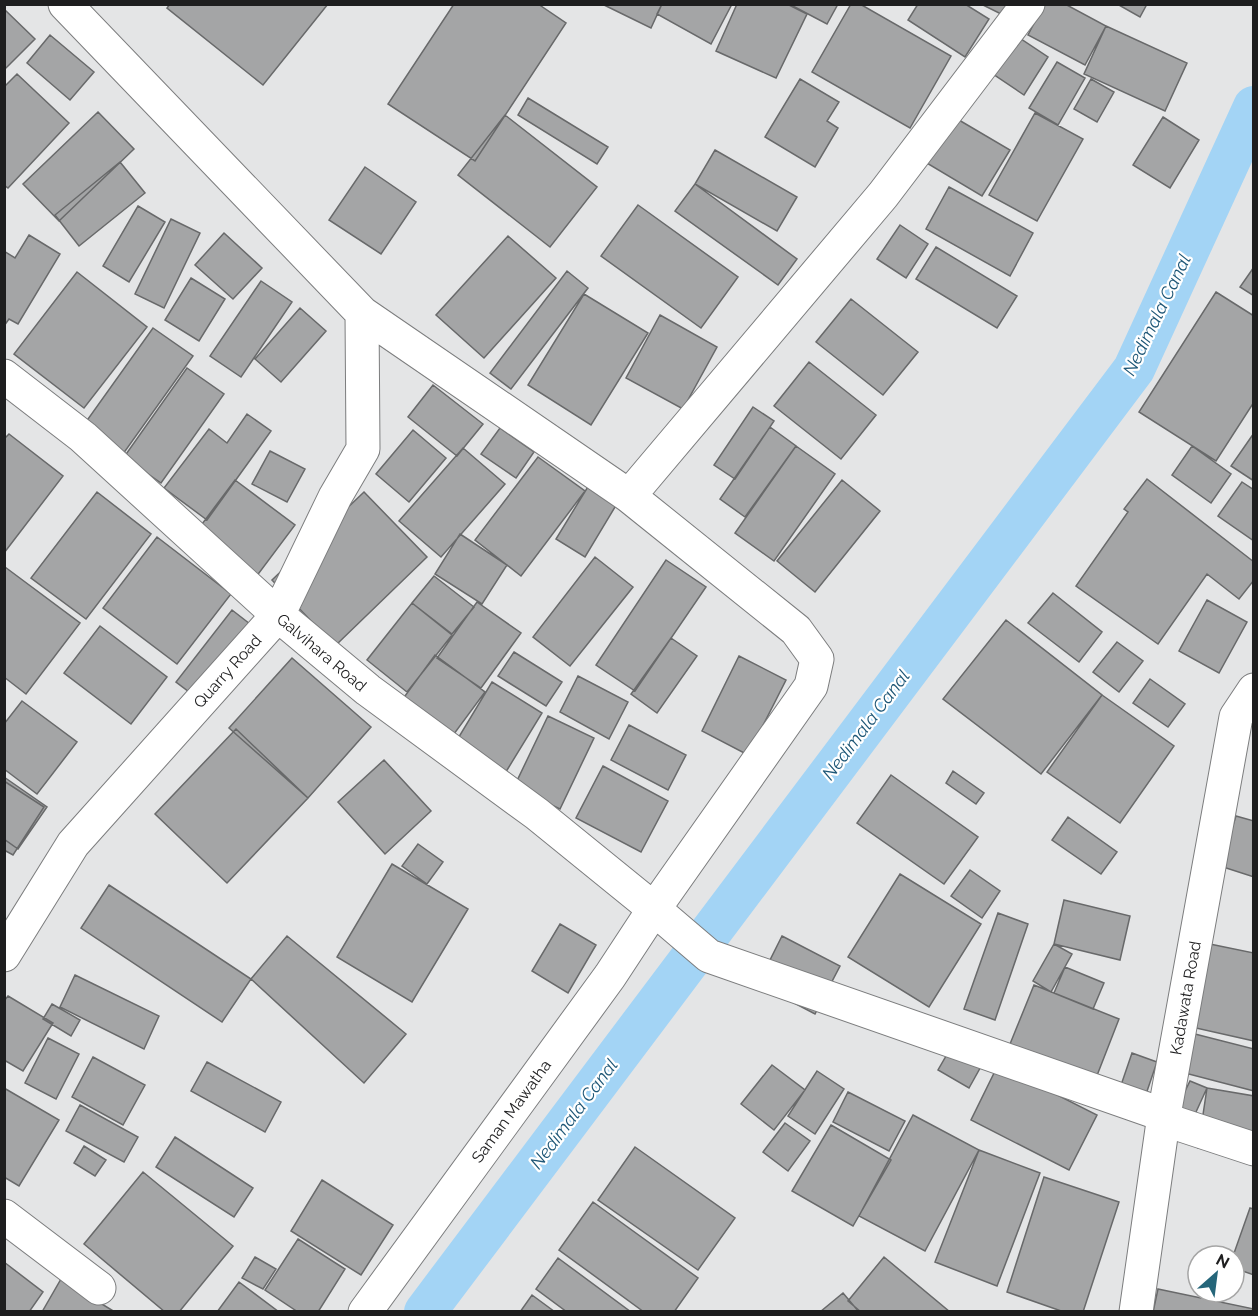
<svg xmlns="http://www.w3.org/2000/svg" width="1258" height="1316" font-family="Raleway,sans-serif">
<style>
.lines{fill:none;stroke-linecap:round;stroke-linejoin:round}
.canal{stroke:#a3d4f5;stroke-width:42}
.building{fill:#a4a5a6;stroke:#68696a;stroke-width:1.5}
.street-casing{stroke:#7c7d7e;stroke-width:35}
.secondary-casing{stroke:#7c7d7e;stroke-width:35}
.street{stroke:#fff;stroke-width:33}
.secondary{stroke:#fff;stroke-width:33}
.labels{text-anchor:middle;stroke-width:4.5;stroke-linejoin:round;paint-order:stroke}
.street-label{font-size:16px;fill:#1e1e1f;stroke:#fff}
.water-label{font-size:18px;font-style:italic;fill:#1e5777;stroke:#fff}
</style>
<rect width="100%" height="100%" fill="#e4e5e6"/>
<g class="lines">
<path class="canal" d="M425,1312L1134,369L1254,107"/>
</g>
<path class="building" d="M170,4H328L263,85L167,8Z
M454,4H538L566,23L475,161L388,104Z
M602,4H662L651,28Z
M662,4H732L711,44L657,14Z
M737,4H787L807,14L776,78L716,51Z
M789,4H838L827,24Z
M851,4H860L951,56L910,128L812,72Z
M918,4H965L989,19L965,57L908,20Z
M981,4H1010L1005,16Z
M1044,4H1065L1106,26L1085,65L1028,35Z
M1117,4H1147L1140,17Z
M4,9L35,39L4,70Z
M1106,26L1187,63L1165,111L1084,74Z
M50,35L94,72L70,100L27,63Z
M1015,35L1048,57L1024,95L990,72Z
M1057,62L1085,78L1058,125L1029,108Z
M17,74L69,123L8,188L4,185V87Z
M800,79L839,102L827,121L838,128L815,167L765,137Z
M1091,79L1114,92L1097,122L1074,109Z
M528,98L608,147L597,164L518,115Z
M98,112L134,149L59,221L23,184Z
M947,113L1010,150L982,196L920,159Z
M1035,113L1083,139L1037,221L989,195Z
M505,115L597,187L550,247L458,175Z
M1163,117L1199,140L1170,188L1133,165Z
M715,150L797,197L777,231L695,184Z
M120,162L145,193L79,246L55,215Z
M365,167L416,202L381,254L329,220Z
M695,184L797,259L778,285L675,211Z
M949,187L1033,233L1010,276L926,229Z
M638,205L738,277L701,328L601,256Z
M138,206L165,222L129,282L103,266Z
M171,219L200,233L164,308L135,294Z
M900,225L928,244L906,278L877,259Z
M224,233L262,268L233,299L195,265Z
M29,235L60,254L18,324L9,319L4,326V251L15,258Z
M508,236L556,278L484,358L436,315Z
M936,247L1017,296L997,328L916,279Z
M1254,267V296L1240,287Z
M567,271L588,288L511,389L490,373Z
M77,272L147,327L84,408L14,354Z
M191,278L225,299L199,341L165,320Z
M261,281L292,302L241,377L210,356Z
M1216,292L1254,316V402L1216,461L1139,412Z
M584,294L648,333L591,425L528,385Z
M851,299L918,352L883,395L816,342Z
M300,308L326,331L281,382L255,359Z
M660,315L717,347L683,409L626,378Z
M153,328L193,356L123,454L83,426Z
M809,362L876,415L841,459L774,406Z
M187,368L224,394L161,483L124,457Z
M433,385L483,424L457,456L408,417Z
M753,407L774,421L735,479L714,465Z
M247,414L271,431L207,520L164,488L209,429L227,443Z
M770,427L796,446L745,517L720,499Z
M500,428L534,452L516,478L481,454Z
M413,430L446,458L409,502L376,474Z
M1254,433V481L1231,466Z
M9,434L63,476L4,553V439Z
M796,446L835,474L774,561L735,533Z
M1192,446L1231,474L1211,503L1172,475Z
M463,448L505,484L441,557L399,521Z
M270,451L305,469L287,502L252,484Z
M538,457L585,491L521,576L475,540Z
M1147,479L1254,562V580L1239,599L1207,574L1158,644L1076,586L1128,512L1124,509Z
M235,480L295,525L256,577L196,532Z
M842,480L880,511L815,592L777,561Z
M1242,482L1254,490V541L1218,516Z
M589,485L618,502L585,557L556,539Z
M97,492L151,534L86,619L31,578Z
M364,492L427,557L335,646L272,580Z
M460,534L507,565L482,604L435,574Z
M157,537L231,594L177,664L103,608Z
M595,557L633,587L570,666L533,637Z
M666,560L706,587L635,691L596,665Z
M5,567L80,623L26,694L4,677Z
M434,576L474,607L452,634L412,603Z
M1053,593L1102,632L1079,662L1028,623Z
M1207,600L1247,622L1219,673L1179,651Z
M477,602L521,633L481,688L437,658Z
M412,603L452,635L407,692L367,660Z
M232,610L268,638L213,710L176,682Z
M1006,620L1102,695L1041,774L943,699Z
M100,626L167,677L131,724L64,673Z
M671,638L697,656L657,713L631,694Z
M1117,642L1143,661L1119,692L1093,672Z
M514,652L562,682L546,706L498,676Z
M435,655L485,692L451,738L402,700Z
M739,656L786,680L748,755L702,731Z
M292,658L371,727L308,798L229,728Z
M578,676L628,702L609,739L560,712Z
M1150,679L1185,704L1168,727L1133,703Z
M492,682L542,713L504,775L454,745Z
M1102,695L1174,746L1120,823L1047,772Z
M22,701L77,742L37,794L4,769V724Z
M548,716L594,738L560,809L514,787Z
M629,725L686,755L668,790L611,760Z
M236,729L308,798L227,883L155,814Z
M384,760L431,811L385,854L338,802Z
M603,766L668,801L641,852L576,818Z
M953,771L984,793L976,804L946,783Z
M891,775L978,837L944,884L857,823Z
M4,777L47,807L18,849L4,839Z
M4,781L44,807L13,855L4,850Z
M1236,816L1254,821V877L1220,866Z
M1068,817L1117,852L1101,874L1052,840Z
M418,844L443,862L427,884L402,866Z
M392,864L468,909L412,1002L337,957Z
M970,870L1000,891L982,918L951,896Z
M900,874L981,924L929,1007L848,957Z
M109,885L251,979L222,1022L81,928Z
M1064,900L1130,916L1120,960L1054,944Z
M998,913L1028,924L995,1020L964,1009Z
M560,924L596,945L568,993L532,971Z
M287,936L406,1034L364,1083L251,979Z
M782,936L840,966L815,1014L758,984Z
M1205,943L1254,953V1041L1187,1026Z
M1054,944L1072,954L1051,992L1033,981Z
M1065,967L1104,983L1093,1009L1054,993Z
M75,975L159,1016L144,1049L60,1007Z
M1034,985L1119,1019L1096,1078L1010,1044Z
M8,996L53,1023L23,1071L4,1060V1001Z
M52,1004L80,1020L71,1036L43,1019Z
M1191,1033L1254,1049V1091L1181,1072Z
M48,1038L79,1054L56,1099L25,1083Z
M953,1044L984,1061L969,1088L938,1070Z
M1132,1053L1157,1062L1144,1100L1119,1091Z
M93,1057L145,1085L123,1125L72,1097Z
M207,1062L281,1102L265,1132L191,1091Z
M772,1065L805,1090L774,1130L741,1104Z
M998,1065L1097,1115L1069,1170L971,1120Z
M817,1071L844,1089L815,1134L788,1116Z
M1190,1081L1207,1088L1185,1136L1167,1128Z
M4,1088L59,1120L19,1186L4,1177Z
M1207,1088L1254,1096V1158L1198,1148Z
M848,1092L905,1121L889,1151L833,1122Z
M80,1105L138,1137L124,1162L66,1131Z
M913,1115L979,1150L925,1251L859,1216Z
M785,1123L810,1141L788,1171L763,1152Z
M831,1125L891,1160L853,1226L792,1191Z
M175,1137L253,1188L234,1217L156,1167Z
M84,1146L106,1160L95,1176L74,1163Z
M635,1147L735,1218L698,1270L598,1200Z
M979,1150L1040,1173L997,1286L935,1262Z
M143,1172L233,1246L179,1312H165L84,1244Z
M1044,1177L1119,1202L1083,1312H1064L1007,1292Z
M322,1180L393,1225L361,1275L291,1231Z
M593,1202L698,1278L674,1312H644L559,1250Z
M1250,1208L1254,1209V1275L1234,1268L1233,1256Z
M298,1239L345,1269L318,1312H298L265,1290Z
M255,1257L276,1269L263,1289L242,1278Z
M884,1257L950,1312H861L848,1301Z
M558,1258L631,1312H567L536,1289Z
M4,1262L43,1292L29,1312H4Z
M61,1279L115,1312H42Z
M239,1282L279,1312H217Z
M1158,1289L1254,1309V1312H1153Z
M843,1293L859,1312H820Z
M532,1295L555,1312H520Z"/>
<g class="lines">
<defs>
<path id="street" d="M65,4L362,313L629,496L883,195L1028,4
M4,376L83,437L278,615L368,690L537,814L654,909L709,956L1164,1115
M4,955L73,844L278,615L335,497L363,449L362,313
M1163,1119L1254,1149
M4,1216L99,1288
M365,1312L610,976L654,909L811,686L817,659L796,630L629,496"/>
<path id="secondary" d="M1136,1312L1164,1115L1236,717L1254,690"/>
</defs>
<use href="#street" class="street-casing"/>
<use href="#secondary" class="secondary-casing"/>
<use href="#street" class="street"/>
<use href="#secondary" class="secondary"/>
</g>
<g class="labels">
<g class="street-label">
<text transform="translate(322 652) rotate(40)" y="6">Galvihara Road</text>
<text transform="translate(227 671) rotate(-48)" y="6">Quarry Road</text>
<text transform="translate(1185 998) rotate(-80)" y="6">Kadawata Road</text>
<text transform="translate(511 1111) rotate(-54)" y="6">Saman Mawatha</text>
</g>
<g class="water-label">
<text transform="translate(1157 315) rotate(-64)" y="6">Nedimala Canal</text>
<text transform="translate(866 725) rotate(-53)" y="6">Nedimala Canal</text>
<text transform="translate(574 1114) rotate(-53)" y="6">Nedimala Canal</text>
</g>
</g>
<rect width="1258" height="1316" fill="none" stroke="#1e1e1f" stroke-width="12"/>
<g transform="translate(1216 1274) rotate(28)"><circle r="28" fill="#ffffff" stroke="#a5a5a5" stroke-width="1.5"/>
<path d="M0-4.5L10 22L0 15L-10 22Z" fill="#25667a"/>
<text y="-9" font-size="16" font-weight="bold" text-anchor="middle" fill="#1e1e1f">N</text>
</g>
</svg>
